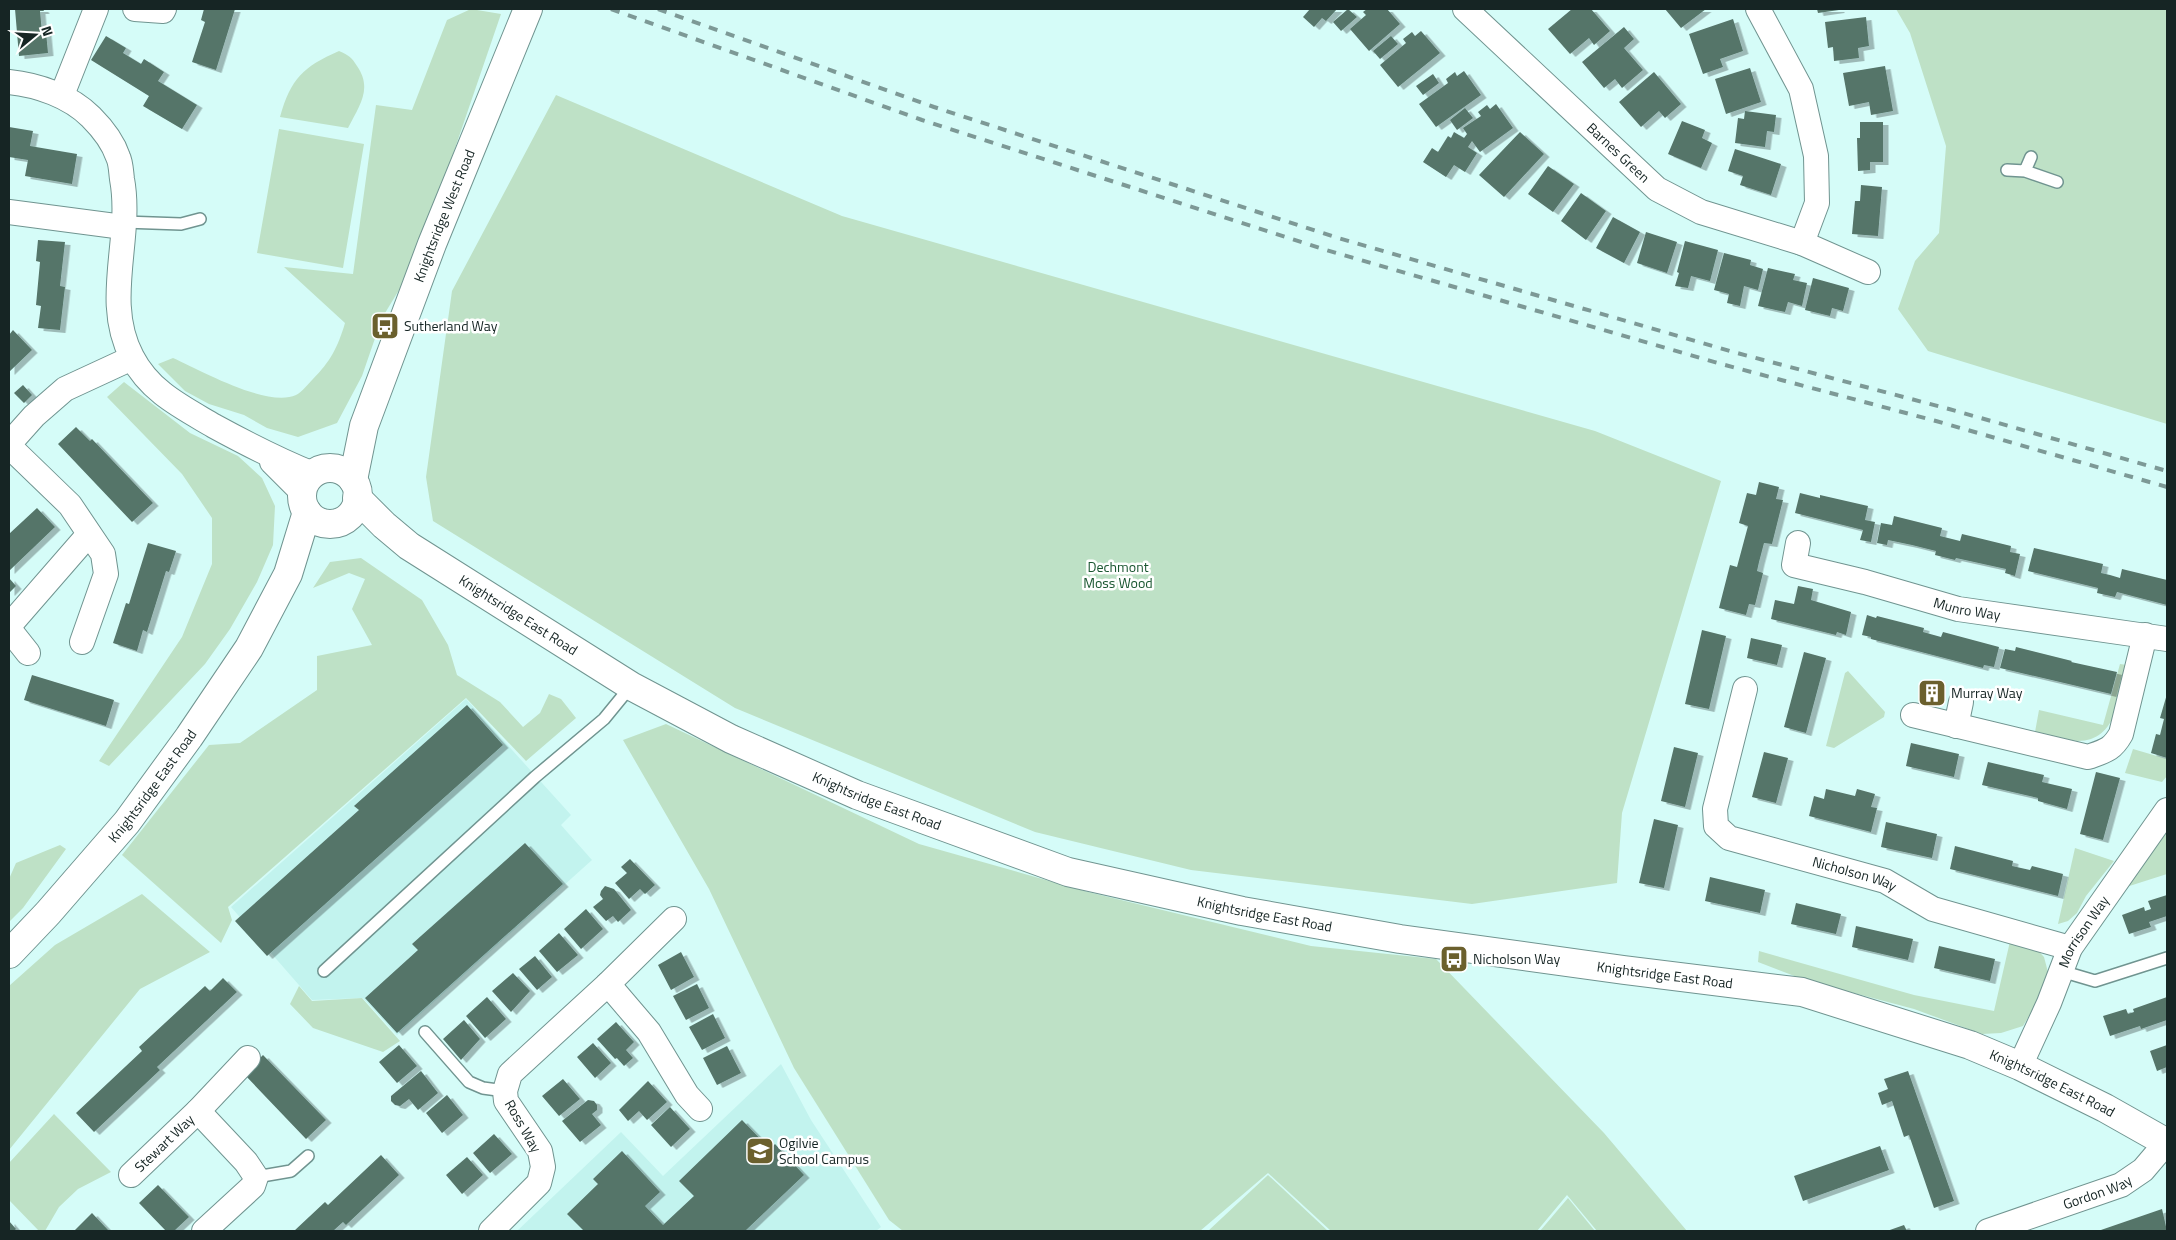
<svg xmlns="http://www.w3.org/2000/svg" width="2176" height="1240" font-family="'Titillium Web',sans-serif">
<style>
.built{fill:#c2f3ee}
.green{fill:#bee1c6}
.building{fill:#557469;filter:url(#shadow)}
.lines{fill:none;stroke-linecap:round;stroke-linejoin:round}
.lane-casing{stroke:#709490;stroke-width:14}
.street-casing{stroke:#709490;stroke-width:26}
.secondary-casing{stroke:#709490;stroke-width:30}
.lane{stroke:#fff;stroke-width:11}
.street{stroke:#fff;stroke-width:24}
.secondary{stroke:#fff;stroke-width:28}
.rail{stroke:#7d9996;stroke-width:4;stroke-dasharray:9 9;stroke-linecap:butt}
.labels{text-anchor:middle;stroke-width:5;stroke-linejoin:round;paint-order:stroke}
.street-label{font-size:14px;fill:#162524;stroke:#fff}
.poi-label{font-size:14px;fill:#162524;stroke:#fff;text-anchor:start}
.park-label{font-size:14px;fill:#18552f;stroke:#fff}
</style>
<defs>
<filter id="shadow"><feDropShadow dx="5.5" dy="3" stdDeviation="0" flood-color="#0004"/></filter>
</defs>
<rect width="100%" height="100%" fill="#d5fcf8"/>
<path class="built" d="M466,699L571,815L561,825L592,860L397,1035L363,998L312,1000L231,907Z
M781,1064L811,1120L881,1227L876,1231H517L621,1132L663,1176Z"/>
<path class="green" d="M471,9L501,14L416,262L382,318L362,376L337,423L298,437L267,428L244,415L209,404L185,391L158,364L173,358C200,370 267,408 296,395C302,392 308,384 313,379C330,362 338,347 345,323L284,267L353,274L376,105L412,110L447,20Z
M1896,9H2167V424L1928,351L1898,309L1915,261L1939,233L1946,146L1910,33Z
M339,51C349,55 352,58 357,66C373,89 359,106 348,128L280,117C291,78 303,67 339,51Z
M556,95L842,216L1595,431L1721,481L1622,813L1617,883L1472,904L1191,870L1035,832L735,708L433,521L426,477L452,291Z
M279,129L364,144L343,268L257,253Z
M124,382L190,433L238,456L262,478L275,506L273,545L257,582L230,629L205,664L109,766L99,761L182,637L212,564V518L182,474L107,397Z
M361,558L422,600L448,645L457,675L500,702L523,727L540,713L549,694L561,699L576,718L526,761L466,698L228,907L232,920L221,943L122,855L209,745L240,743L317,690V656L372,645L352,609L365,579L349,573L313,588L330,562Z
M2120,664L2127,665C2121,694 2117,742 2077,741C2063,740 2048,734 2035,732L2039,710L2103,725Z
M1848,671L1885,712L1884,717L1834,748L1826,746L1845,673Z
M666,724L919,844L1088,892L1311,946L1436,959L1604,1133L1687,1231H1597L1567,1195L1537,1231H1331L1268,1173L1200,1231H903L889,1220L794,1068L709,889L623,740Z
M2133,749L2167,759V776L2162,782L2125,773Z
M2167,828V874L2120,889Z
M60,845L66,849L23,908L9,922V879L16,863Z
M2075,848L2114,861L2086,896L2077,913L2068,921L2058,924Z
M142,894L210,952L140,989L9,1150V986L55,945Z
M2011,937L2032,944L2044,957L2049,976L2035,1006L2023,1026L2001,1033L1982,1034L1914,1009L1805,980L1758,962L1759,951L1914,995L1994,1011Z
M299,986L312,1001L362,998L400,1041L383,1052L313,1028L290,1004Z
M54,1114L111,1172L78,1189L59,1207L45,1231H39L9,1200V1163Z
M1268,1175L1328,1231H1208Z
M1568,1198L1595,1231H1540Z"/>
<path class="building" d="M15,9H43L44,11H40L41,22L42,32H46L48,53L19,56Z
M204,9H235L216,70L192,62L205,22L201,20Z
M1310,9H1337L1326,21L1322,18L1314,27L1303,17Z
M1348,9L1357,17L1341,31L1333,22Z
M1367,9H1387L1400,24L1369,51L1350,29L1366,15L1363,12Z
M1572,9H1591L1610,31L1594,45L1589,38L1570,54L1548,29Z
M1665,9H1706L1681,28Z
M1817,9H1839V10L1818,13Z
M1866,17L1869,46L1858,48L1859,58L1834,61L1833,47L1828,48L1825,22Z
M1733,19L1743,51L1720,59L1723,67L1703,74L1689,34Z
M1624,27L1634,39L1624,48L1643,70L1622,88L1615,79L1604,88L1582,62Z
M1421,31L1440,53L1398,87L1380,65L1406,43L1403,39L1412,32L1415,36Z
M106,36L126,48L123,53L141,64L144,59L164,72L158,81L197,105L182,129L143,106L149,96L91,60Z
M1391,36L1398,44L1380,59L1373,51Z
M1885,66L1893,111L1871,115L1869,102L1849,106L1843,73Z
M1750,68L1761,102L1726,114L1715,79Z
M1464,71L1481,95L1436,127L1419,104L1448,83L1446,79L1455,72L1457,76Z
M1654,72L1681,104L1665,118L1659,111L1641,127L1619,102Z
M1433,74L1439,83L1423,95L1416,86Z
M1496,104L1513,128L1480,152L1472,141L1468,147L1477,153L1465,172L1454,165L1446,177L1423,162L1432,148L1438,152L1448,136L1451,138L1454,132L1464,138L1467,134L1463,128L1481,116L1478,112L1487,105L1490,109Z
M1465,108L1473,118L1457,130L1450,120Z
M1745,111L1776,115L1774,132L1767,131L1765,147L1735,143L1738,118L1744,119Z
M1682,121L1705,130L1702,138L1712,143L1701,168L1668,154Z
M1860,122H1883V162H1870V170L1858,171L1857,138H1860Z
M9,127L33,131L30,146L77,154L72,184L25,176L28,160L9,157Z
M1520,132L1544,154L1504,197L1479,175Z
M1735,149L1781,164L1771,195L1740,185L1743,176L1728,171Z
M1548,166L1574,184L1553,212L1528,194Z
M1861,185L1882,187L1878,236L1852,234L1855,201H1860Z
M1581,193L1606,211L1586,240L1561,221Z
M1613,217L1640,232L1624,263L1596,248Z
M1646,232L1677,242L1667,273L1637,263Z
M38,240L65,242L60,286L65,287L60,330L38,328L41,306L36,305L40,262L36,261Z
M1685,241L1718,250L1710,281L1691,276L1688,288L1675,286L1679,273L1677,272Z
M1724,253L1751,260L1750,265L1763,269L1758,290L1744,286L1740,306L1727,303L1729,294L1714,290Z
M1768,268L1795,274L1793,280L1807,283L1802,306L1788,302L1785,312L1758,306Z
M1813,278L1849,288L1843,311L1832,308L1830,316L1805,310Z
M13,330L32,350L9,372V335Z
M23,385L32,395L24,403L14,393Z
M76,427L90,441L92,439L153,503L132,522L58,444Z
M1759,482L1779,487L1776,499L1783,500L1772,544L1764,543L1759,562L1757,571L1763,573L1755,605L1749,604L1746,615L1719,608L1730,565L1737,567L1748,526L1739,523L1747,493L1756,495Z
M1800,493L1820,498V495L1868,506L1865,520L1875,522L1871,542L1860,540L1863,530L1795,513Z
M37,508L55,527L9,571V534Z
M1894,516L1942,528L1940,536L1960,541L1962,534L2011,546L2010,552L2020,554L2015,576L2005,573L2006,569L1956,558L1955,560L1935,555L1936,551L1912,545L1888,540L1887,545L1877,543L1881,523L1892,525Z
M148,543L176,551L169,572L166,571L147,632L143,630L137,651L113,643L126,603L129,604Z
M2034,548L2103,564L2101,573L2110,575L2120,578L2122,569L2167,580V605L2117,592L2115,597L2097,593L2098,588L2028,571Z
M9,578L16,586L9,593Z
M1798,586L1813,589L1811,600L1851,612L1846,635L1837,632L1836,635L1771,619L1775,600L1794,604Z
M1867,615L1876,618L1877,616L1924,628L1923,632L1941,637L1943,632L1999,647L1994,667L1984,665L1983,668L1871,639V637L1862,635Z
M1702,630L1726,636L1709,709L1685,704Z
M1751,638L1782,645L1777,665L1747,658Z
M2016,647L2072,661L2071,662L2117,672L2111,694L2000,668L2005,649L2015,651Z
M1804,652L1826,658L1806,733L1784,727Z
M32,675L114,700L106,726L24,700Z
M1930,689L1936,691L1935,697L1928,696Z
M2167,694V758L2151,753L2156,734L2160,735L2164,719L2160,718Z
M467,705L503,745L267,956L235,921L359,810L354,806Z
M1911,743L1959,754L1954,777L1906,766Z
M1674,747L1698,753L1685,807L1661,801Z
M1764,752L1788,758L1776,803L1752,797Z
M1988,762L2044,775L2042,782L2072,789L2067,809L2038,801V798L1982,785Z
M2096,772L2120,778L2103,840L2080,834Z
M1826,789L1855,796L1857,789L1875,794L1871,807L1877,808L1871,832L1809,816L1814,796L1824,799Z
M1654,819L1678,825L1664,888L1639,883Z
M1886,822L1937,834L1932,858L1881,847Z
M525,843L563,884L397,1033L365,998L418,950L412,944Z
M1955,846L2013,861L2012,866L2030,870L2032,866L2063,874L2058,896L1950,869Z
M630,859L655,885L645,894L640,889L629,899L615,883L627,873L621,867Z
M1710,877L1765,890L1760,913L1705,901Z
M605,886L614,889L631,910L618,922L613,916L606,921L593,907L603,899L600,895L601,891Z
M2167,895V916L2149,922L2151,927L2129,934L2122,915L2144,907L2145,911L2151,909L2148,901Z
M1796,903L1841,914L1836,934L1791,924Z
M586,909L603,929L581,949L564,929Z
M1856,926L1913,939L1908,960L1852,947Z
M559,933L578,955L557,972L539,951Z
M1939,946L1995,959L1990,981L1934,968Z
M681,952L694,977L671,990L658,965Z
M535,956L552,977L537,990L519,969Z
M513,973L530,991L511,1012L492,991Z
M223,978L237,992L157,1067L160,1070L94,1132L76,1113L142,1051L139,1047L205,986L210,991Z
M697,984L709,1008L686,1020L673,996Z
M487,997L506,1019L485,1038L466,1016Z
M2167,997V1020L2141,1029L2140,1026L2110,1036L2103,1016L2126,1009L2128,1014L2134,1012L2133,1009Z
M713,1014L725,1038L702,1050L689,1027Z
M464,1020L480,1039L461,1060L443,1039Z
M616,1022L634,1042L626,1050L633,1058L624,1066L617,1058L615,1059L597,1039Z
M593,1043L611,1063L595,1078L577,1057Z
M399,1045L417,1066L397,1083L379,1062Z
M2167,1045V1067L2157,1071L2150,1051Z
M727,1046L741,1073L717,1085L703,1058Z
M263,1055L326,1120L306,1139L244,1074Z
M421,1071L438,1093L418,1110L409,1099L400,1106L395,1105L391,1101V1096Z
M1908,1071L1954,1201L1934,1208L1909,1135L1904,1137L1892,1101L1882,1105L1878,1093L1888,1089L1884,1079Z
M563,1079L580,1099L559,1116L542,1096Z
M648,1081L667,1102L647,1120L639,1111L628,1121L619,1110Z
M447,1095L463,1115L442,1133L426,1113Z
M588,1100L594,1101L597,1105V1110L592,1114L601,1125L580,1142L562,1121Z
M670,1107L690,1129L671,1147L651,1125Z
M742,1120L770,1149L775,1144L804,1175L745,1231H584L567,1214L598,1184L593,1179L622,1151L660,1192L645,1206L663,1225L694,1196L679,1181Z
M494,1134L512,1154L490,1173L473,1153Z
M1880,1146L1889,1170L1803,1201L1794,1176Z
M381,1155L399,1175L346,1225L343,1222L333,1231H294L325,1202L328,1205Z
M467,1157L483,1175L462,1194L446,1175Z
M158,1185L189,1217L174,1231H166L139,1203Z
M2162,1209L2167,1231H2098Z
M92,1213L109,1231H74Z
M9,1221L16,1229L14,1231H9Z
M1904,1225L1907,1231H1887Z"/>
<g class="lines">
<defs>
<path id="lane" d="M2007,170L2025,171L2057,182
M2025,171L2031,157
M124,222L181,224L200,219
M324,971L535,777L604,719L631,686
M2061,971L2095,981L2167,958
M425,1032L469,1082L483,1088L505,1091
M256,1177L291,1171L308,1156"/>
<g id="street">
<path d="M135,9L163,11L164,9"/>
<path id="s1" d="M1465,9L1657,189L1701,212L1802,243L1868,272"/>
<path d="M1758,9L1801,89L1816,156L1817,203L1802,243"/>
<path d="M9,82C38,85 70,96 91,117C101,127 113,142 118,157C121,163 121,172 122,179C133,239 102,300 132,357C150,392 182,407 214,426C247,444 278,460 313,474"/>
<path d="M62,95L96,9"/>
<path d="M9,212L123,227"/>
<path d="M9,444L34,416L65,389L132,358"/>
<path d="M9,446L70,505L103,554L106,574L82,642"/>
<path d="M272,462L302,492"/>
<path id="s2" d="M1798,543L1794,565L1865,582L1958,609L2167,639"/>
<path d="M9,626L89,534"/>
<path d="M9,629L28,653"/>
<path id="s3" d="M1745,689L1715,809L1716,826L1729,838L1885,881L1933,909L2070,948"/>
<path d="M1913,715L2088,757C2105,751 2112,750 2121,734L2145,635"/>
<path d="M1956,726L1961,702"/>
<path d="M608,984L649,1032L687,1095L700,1109"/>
<path id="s4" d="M2020,1066L2049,1003L2070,948L2167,810"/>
<path d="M198,1111L246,1162L256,1177L253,1186L204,1231"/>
<path id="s5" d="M131,1175L198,1111L248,1058"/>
<path d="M491,1231L539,1183L543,1167L540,1151L506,1101L505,1091L510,1074L608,984L674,919"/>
<path id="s6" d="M1988,1231L2121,1185L2143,1170L2166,1143"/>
</g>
<g id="secondary">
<circle cx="330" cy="496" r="28"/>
<path id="s7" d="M353,480L364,426L432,244L528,9"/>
<path id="s8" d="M357,498L384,525L409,546L631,686L731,739L857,795L1068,872L1242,911L1400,939L1624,970L1802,992L1970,1045L2020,1066L2105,1108L2167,1143"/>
<path id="s9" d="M9,954L48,913L127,822L189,737L249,648L288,574L307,512"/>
</g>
</defs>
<use href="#lane" class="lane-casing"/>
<use href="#street" class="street-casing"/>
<use href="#secondary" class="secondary-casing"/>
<use href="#lane" class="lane"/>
<use href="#street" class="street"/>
<use href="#secondary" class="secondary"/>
<path class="rail" d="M611,9L922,120L1326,250L1725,365L1936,421L2167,487
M658,9L934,107L1338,238L1737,353L1949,409L2167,471"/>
</g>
<defs>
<symbol id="bus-square" viewBox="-11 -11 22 22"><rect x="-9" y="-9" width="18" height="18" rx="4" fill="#6b602d" stroke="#fff"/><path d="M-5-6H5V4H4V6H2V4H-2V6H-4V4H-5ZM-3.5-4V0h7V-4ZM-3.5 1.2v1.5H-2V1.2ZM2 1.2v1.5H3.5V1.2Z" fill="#fff"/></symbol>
<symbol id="building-square" viewBox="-11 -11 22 22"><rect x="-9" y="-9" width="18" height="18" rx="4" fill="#6b602d" stroke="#fff"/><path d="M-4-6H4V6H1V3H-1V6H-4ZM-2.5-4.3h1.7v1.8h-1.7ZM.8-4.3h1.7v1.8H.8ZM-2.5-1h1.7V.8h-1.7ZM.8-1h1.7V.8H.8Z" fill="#fff"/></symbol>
<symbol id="school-square" viewBox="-11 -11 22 22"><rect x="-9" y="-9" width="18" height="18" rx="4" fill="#6b602d" stroke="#fff"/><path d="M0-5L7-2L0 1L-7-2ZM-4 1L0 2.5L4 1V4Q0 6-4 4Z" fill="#fff"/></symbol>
</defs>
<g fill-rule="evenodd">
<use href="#bus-square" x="369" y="310" width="32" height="32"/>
<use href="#building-square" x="1916" y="677" width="32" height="32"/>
<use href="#bus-square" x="1438" y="943" width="32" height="32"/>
<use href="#school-square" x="744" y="1135" width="32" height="32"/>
</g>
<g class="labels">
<g class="street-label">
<text dy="5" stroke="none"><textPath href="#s1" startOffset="210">Barnes Green</textPath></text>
<text dy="5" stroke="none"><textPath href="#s7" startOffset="280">Knightsridge West Road</textPath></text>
<text dy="5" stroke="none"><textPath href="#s2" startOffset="201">Munro Way</textPath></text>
<text dy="5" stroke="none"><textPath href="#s8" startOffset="200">Knightsridge East Road</textPath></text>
<text dy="5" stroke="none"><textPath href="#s9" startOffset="221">Knightsridge East Road</textPath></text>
<text dy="5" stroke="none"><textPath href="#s8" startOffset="605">Knightsridge East Road</textPath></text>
<text dy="5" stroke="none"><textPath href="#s3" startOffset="289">Nicholson Way</textPath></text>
<text dy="5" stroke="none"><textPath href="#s8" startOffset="1010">Knightsridge East Road</textPath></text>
<text dy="5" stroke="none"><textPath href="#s4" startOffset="149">Morrison Way</textPath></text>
<text dy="5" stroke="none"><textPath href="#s8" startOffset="1415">Knightsridge East Road</textPath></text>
<text dy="5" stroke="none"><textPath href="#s8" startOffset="1820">Knightsridge East Road</textPath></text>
<text transform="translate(523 1126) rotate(60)" y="5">Ross Way</text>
<text dy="5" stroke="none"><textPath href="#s5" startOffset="46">Stewart Way</textPath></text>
<text dy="5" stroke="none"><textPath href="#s6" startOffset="116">Gordon Way</textPath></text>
</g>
<g class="poi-label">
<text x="404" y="331">Sutherland Way</text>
<text x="1951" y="698">Murray Way</text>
<text x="1473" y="964">Nicholson Way</text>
<text x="779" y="1148">Ogilvie<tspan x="779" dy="16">School Campus</tspan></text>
</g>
<g class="park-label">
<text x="1118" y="572">Dechmont<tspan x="1118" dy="16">Moss Wood</tspan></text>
</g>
</g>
<rect width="2176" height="1240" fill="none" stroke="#162524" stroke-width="20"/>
<g transform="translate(35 35) rotate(72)" stroke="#ffffff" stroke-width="4" paint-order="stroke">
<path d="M0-4L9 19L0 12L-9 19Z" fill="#162524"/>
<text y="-8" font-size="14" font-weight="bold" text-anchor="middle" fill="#162524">N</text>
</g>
</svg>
